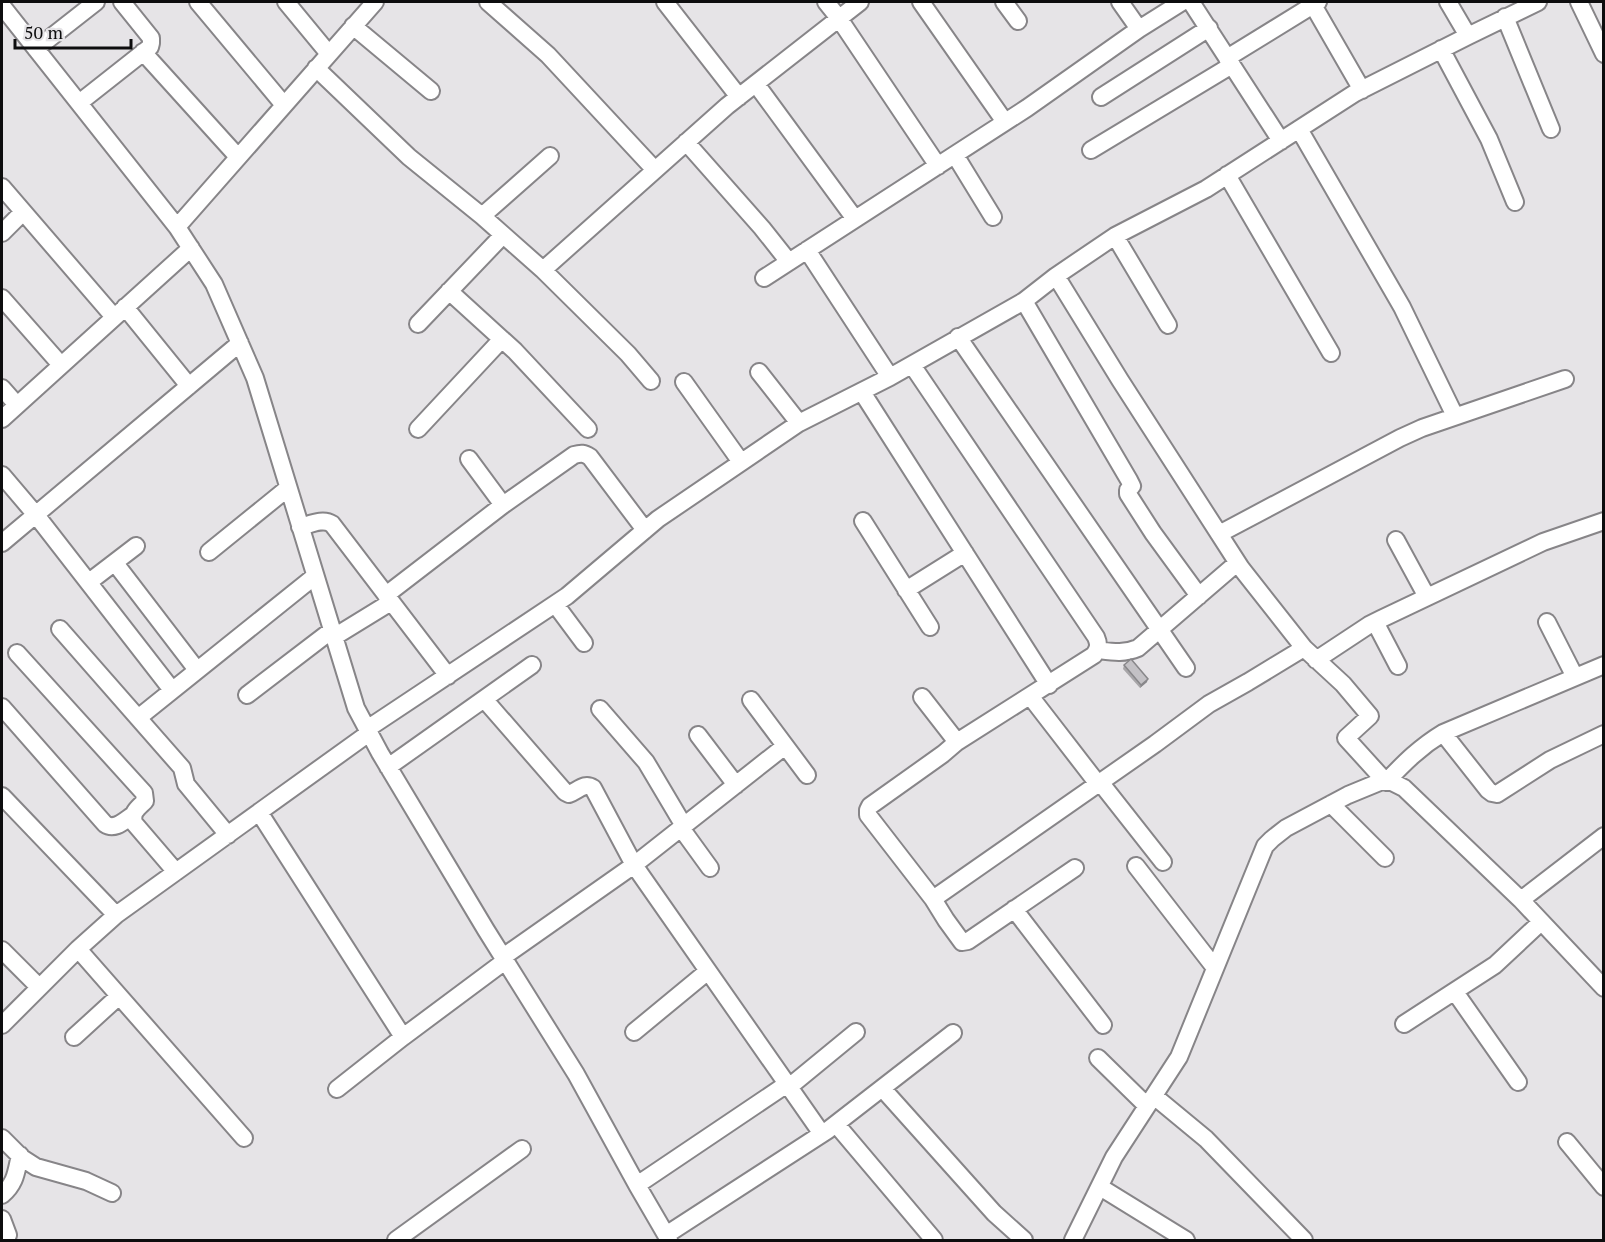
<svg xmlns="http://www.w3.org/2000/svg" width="1605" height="1242" font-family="'PT Serif',serif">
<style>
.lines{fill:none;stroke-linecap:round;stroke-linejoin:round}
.minor-casing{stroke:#878588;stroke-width:20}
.minor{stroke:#fff;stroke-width:16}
.wall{fill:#a8a6a9}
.shaded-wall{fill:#88878a}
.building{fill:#c3c1c5;stroke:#88878a;stroke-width:1.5}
</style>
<rect width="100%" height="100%" fill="#e6e4e7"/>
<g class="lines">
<defs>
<path id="minor" d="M198,2L284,105
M286,2L329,54
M488,2L548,55L655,170
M665,2L739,97
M826,2L838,17L938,166
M921,2L1005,122
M1004,2L1018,21
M1120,2L1139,29
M1191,2L1281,141
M1448,2L1468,36
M1579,2L1604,54
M1313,5L1362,90
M2,6L177,227L214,284L255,378L356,708L380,753L486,930L576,1074L637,1185L669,1240
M1505,17L1551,129
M353,26L431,91
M36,49L96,2
M1441,49L1489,139L1515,202
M143,52L238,157
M1227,58L1318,2
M316,68L409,157L482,216L543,270L628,354L651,381
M756,84L855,219
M1101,97L1209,28
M79,103L150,47L151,43V38L122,2
M1299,129L1402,307L1455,416
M686,142L762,228L789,262
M1091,150L1232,65
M955,155L993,217
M1227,175L1331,353
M2,187L114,317
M482,216L550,156
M177,227L375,2
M2,233L23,212
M1115,236L1168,325
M807,250L890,377
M543,270L727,106L860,2
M1056,276L1120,380L1241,568L1304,648L1343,684L1370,716L1346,738L1386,782C1405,762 1420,747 1443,733L1604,665
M764,278L1027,108L1139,29L1182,2
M449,291L515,351L588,429
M2,298L61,365
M1024,301L1129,480L1132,486L1128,490V494L1153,533L1199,596
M125,307L189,386
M418,324L503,235
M958,337L1186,668
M912,365L1096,637C1099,644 1099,648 1094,655L957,742L943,754L870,806L868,810V815L933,899L946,920L962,942L968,941L1075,868
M759,372L799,423
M684,382L741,462
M2,388L17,405
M862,392L1049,685
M2,419L191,248
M418,429L502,339
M469,459L503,505
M2,475L36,515L172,690
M863,521L930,627
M300,527C311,524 323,518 332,524L448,676
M1219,534L1400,438L1422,428L1565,379
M1396,540L1427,597
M2,543L240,343
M209,552L288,488
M115,563L197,670
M89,582L136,546
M906,590L965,553
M386,595L503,505L574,455C581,453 584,453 590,457L645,530
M555,604L584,643
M1375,622L1398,666
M1547,622L1575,677
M60,629L182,768L186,784L228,835
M334,637L391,602
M1098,650C1113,652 1124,654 1138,648L1237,563
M17,653L144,793L145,801C138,808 131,812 134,823L176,872
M1316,660L1369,625L1381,619L1543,542L1604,521
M247,695L332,630
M1030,696L1098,784
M922,697L957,742
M484,699L565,792L569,794C578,791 584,782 593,788L634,865L822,1134
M751,700L807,775
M2,707L105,824C115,831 125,820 133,815
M600,709L646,762L684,826
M138,718L315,576
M367,729L567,596L658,519L799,423L890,377L1024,301L1056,276L1115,236L1206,189L1355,93L1468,36L1538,2
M1443,733L1488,790L1492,793L1497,794L1550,760L1604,734
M698,735L736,785
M388,767L532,665
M1100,782L1163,862
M2,796L116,915
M1331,804L1385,858
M259,812L403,1037
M681,828L710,868
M1136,866L1215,968
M933,899L1155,744L1209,704L1248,682L1304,648
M1521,900L1604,836
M1014,909L1103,1025
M78,949L244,1138
M2,950L39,987
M503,957L634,865L785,746
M1455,992L1518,1082
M1404,1024L1495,965L1541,922
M2,1025L78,949L116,915L369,733
M634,1032L708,971
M74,1037L119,996
M1098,1058L1147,1106
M789,1087L856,1032
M882,1088L994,1213L1024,1240
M337,1089L403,1037L505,961
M1154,1096L1206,1139L1304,1240
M836,1124L934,1240
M2,1138L22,1158L36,1167L86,1181L112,1193
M1567,1142L1604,1187
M637,1185L787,1084
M1100,1187L1186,1240
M2,1195C16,1183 16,1172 20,1155
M2,1219L8,1235
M666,1235L828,1130L953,1033
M396,1240L522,1149
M1073,1240L1114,1157L1179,1057L1265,846L1272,839L1286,828L1348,795L1382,781L1392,782L1404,788L1521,900L1604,988"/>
</defs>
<use href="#minor" class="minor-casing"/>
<use href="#minor" class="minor"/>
</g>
<path class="wall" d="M1124,665L1147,682L1140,688L1123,669Z"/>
<path class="shaded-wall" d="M1148,679L1147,682L1140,688L1141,685Z"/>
<path class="building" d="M1131,659L1148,679L1141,685L1124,665Z"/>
<rect width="1605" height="1242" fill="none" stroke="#0d0d0e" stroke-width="6"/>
<path d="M15 39v9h116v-9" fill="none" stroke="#0d0d0e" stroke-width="3"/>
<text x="24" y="39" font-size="18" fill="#0d0d0e" stroke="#e6e4e7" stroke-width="4.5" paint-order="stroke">50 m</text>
</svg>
